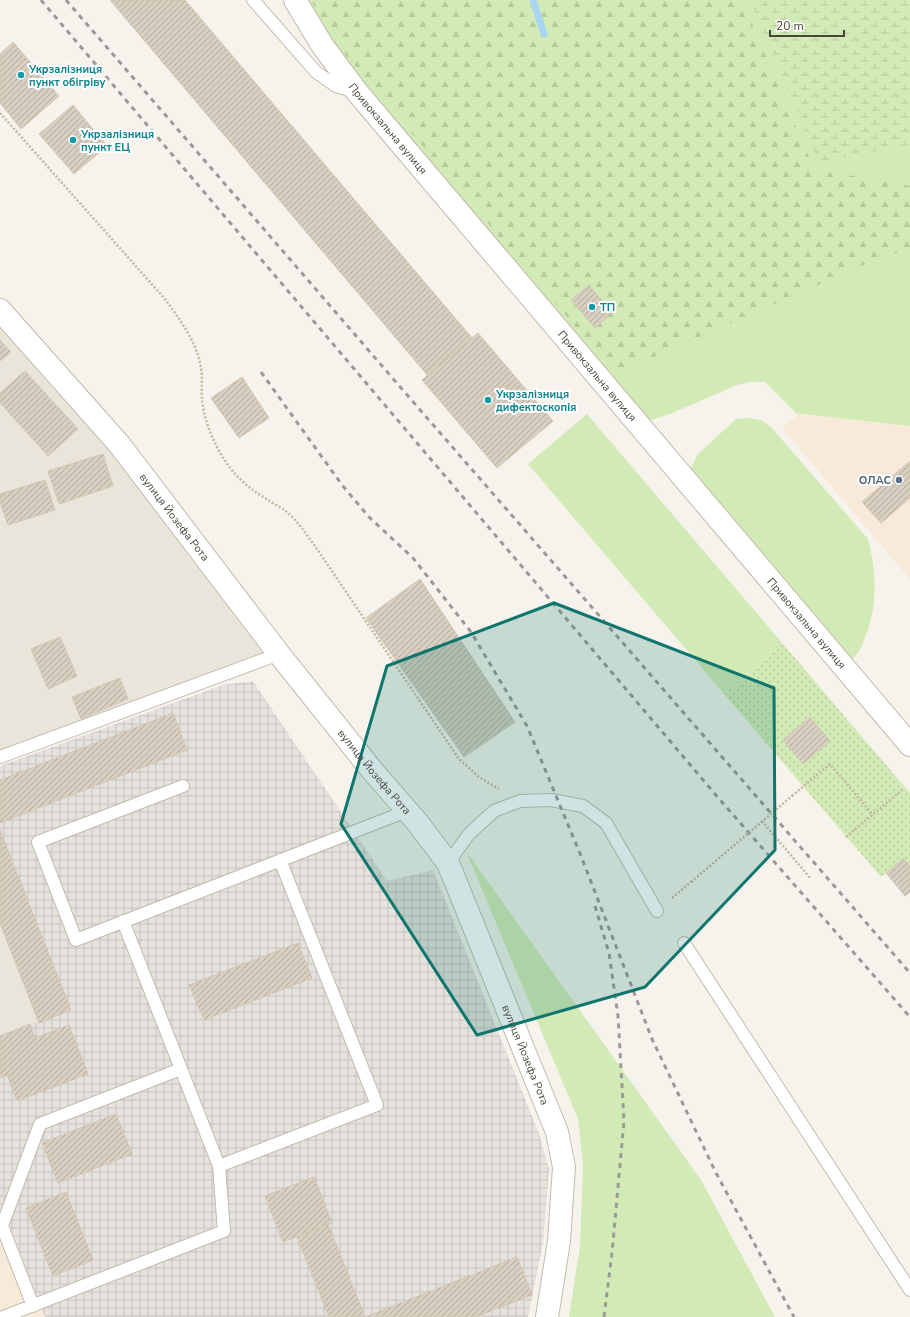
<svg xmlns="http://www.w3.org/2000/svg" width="910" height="1317" font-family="'Nunito Sans',sans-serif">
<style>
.residential{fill:#eae5da}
.commercial{fill:#f7ead8}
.industrial{fill:url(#industrial-grid)}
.green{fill:#d2eab5}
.forest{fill:url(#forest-firs)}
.wetland{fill:url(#wetland-marsh)}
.garden{fill:url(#garden-dots)}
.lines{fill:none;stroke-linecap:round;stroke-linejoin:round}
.stream{stroke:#a9d4f2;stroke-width:7}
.building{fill:url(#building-hatch);stroke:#d3c7b4}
.lane-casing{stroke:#c2bbae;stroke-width:14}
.street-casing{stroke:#c2bbae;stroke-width:24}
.path{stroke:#c4b79f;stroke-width:2.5;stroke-dasharray:2 2;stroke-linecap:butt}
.lane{stroke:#fff;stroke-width:12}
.street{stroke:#fff;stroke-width:22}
.rail{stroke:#9a9a9a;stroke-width:3;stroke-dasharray:5 5;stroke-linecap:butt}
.path-bridge{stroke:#c4b79f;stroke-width:2.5;stroke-dasharray:2 2;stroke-linecap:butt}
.marked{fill:#0f766e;fill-opacity:0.2;stroke:#0f766e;stroke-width:3;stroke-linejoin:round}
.culture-dot{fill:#0f9aa8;stroke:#fff;stroke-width:1.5}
.service-dot{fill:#5c6f8a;stroke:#fff;stroke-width:1.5}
.labels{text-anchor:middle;stroke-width:4;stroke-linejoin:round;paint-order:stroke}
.culture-label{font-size:11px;font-weight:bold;fill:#0d838f;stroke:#fff;text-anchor:start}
.street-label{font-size:11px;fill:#4b4439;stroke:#fff}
.service-label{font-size:11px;font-weight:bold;fill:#4e5e75;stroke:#fff;text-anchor:end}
</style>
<defs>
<pattern id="industrial-grid" width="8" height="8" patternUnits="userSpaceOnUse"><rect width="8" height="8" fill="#e6e2dd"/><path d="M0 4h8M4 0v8" fill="none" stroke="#c7c3be"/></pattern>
<pattern id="forest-firs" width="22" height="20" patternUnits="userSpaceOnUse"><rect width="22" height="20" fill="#d2eab5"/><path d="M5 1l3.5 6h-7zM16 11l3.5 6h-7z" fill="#b6ca9c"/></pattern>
<pattern id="wetland-marsh" width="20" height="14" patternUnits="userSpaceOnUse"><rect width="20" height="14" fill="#d2eab5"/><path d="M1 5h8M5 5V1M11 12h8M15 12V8" fill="none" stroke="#b6ca9c"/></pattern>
<pattern id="garden-dots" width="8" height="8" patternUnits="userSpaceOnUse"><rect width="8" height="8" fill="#d2eab5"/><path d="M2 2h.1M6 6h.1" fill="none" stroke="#b6ca9c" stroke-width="1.8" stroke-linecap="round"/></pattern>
<pattern id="building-hatch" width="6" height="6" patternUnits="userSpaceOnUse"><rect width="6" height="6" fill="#d8cfc1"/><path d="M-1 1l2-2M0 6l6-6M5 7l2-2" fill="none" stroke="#b1aa9e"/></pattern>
</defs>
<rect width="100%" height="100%" fill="#f6f3ec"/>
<path class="residential" d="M0,325L111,450L270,651L0,752Z
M0,923L39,1023L30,1024L0,1036Z"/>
<path class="commercial" d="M884,341L910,371V579L782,428Z
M3,1209L45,1317H0V1215Z"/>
<path class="industrial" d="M253,681L387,881L433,870L539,1134L549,1170L543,1243L528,1317H45L3,1209L0,1215V1036L30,1024L39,1022L0,923V766L223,685Z"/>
<path class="green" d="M303,0H910V426L796,413L765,382H749L737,385L670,414L648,421L363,88Z
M587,414L783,644L724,694L528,464Z
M750,418L761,420L771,427L868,539C877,572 878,608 864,640C861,647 859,654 853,658C850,661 845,662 842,664L690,477L692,466L698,454L736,419Z
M466,851L701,1180L775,1317H569L580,1246L583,1165L578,1119Z"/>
<path class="forest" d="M311,0H742L814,169L910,186V252L886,255L615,374L334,41Z"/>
<path class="wetland" d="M750,0H910V144L819,163Z"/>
<path class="garden" d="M783,644L910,793V866L903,858L881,877L724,694Z"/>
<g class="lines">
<path class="stream" d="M533,0L544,34"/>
</g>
<path class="building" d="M110,0H185L472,338L428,376Z
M13,42L59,96L21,129L0,103V54Z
M73,105L107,146L74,174L39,134Z
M589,285L612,313L595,328L571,300Z
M478,333L553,421L497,468L422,380Z
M0,340L11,352L0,361Z
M25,371L78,429L48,456L0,403V393Z
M242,377L269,418L239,438L211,398Z
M103,454L113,486L59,504L48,471Z
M910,461V498L881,523L862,502Z
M45,480L55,510L8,525L0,502V494Z
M420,579L515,722L464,757L366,618Z
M60,637L77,676L48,689L31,649Z
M120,678L128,699L81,719L72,697Z
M173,713L187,750L0,823V780Z
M810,717L830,741L803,764L783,740Z
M0,830L71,1010L39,1023L0,923Z
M903,858L910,866V892L905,896L886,873Z
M298,943L312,978L204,1020L189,985Z
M30,1024L35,1038L69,1025L88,1074L17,1101L7,1075L0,1078V1036Z
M116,1114L132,1154L58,1183L42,1143Z
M314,1177L332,1223L283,1242L265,1196Z
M66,1192L93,1260L53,1276L26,1208Z
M328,1224L365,1317H329L297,1237Z
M517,1257L532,1295L476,1317H365Z"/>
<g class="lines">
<defs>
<path id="lane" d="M253,0L316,72L336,86L356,92
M0,757L279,654
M183,786L38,842L76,940L407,811
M448,863L469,834L494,811L520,801L551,800L583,806L606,823L657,911
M123,921L219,1166L377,1105L280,860
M684,943L910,1290
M33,1306L2,1226L40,1124L181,1069
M3,1317L224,1231L219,1166"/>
<g id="street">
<path id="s1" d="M295,0L322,45L357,92L910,745"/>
<path id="s2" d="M0,310L119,444L279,654L371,769L417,822L448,863L557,1132L564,1167L559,1241L547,1317"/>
</g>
</defs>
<use href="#lane" class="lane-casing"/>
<use href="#street" class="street-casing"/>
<path class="path" d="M0,113L165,299C180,320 197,342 201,368C203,378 201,389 202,399C203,414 209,431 216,445C227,468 243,485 265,498C270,502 277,505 283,509C296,518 305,533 315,546L459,759L479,777L499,789
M792,796L830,764L873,815
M762,821L811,879
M846,837L902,790
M672,898L691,882"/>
<use href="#lane" class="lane"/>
<use href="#street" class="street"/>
<path class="rail" d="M41,0L715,794L910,1017
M66,0L408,396L910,973
M261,372L342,485L369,517L413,558L471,632L527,726L581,856L652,1039L716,1173L794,1317
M595,906L609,953L618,1016L624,1121L612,1253L604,1317"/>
<path class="path-bridge" d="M691,882L792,796"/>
</g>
<path class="marked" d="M554,603L774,688L775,850L645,987L477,1035L341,824L387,666Z"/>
<g class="culture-dot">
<circle cx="21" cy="75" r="4"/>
<circle cx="73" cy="140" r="4"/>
<circle cx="592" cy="307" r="4"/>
<circle cx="488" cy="400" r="4"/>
</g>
<circle class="service-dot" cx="899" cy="480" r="4"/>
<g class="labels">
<g class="culture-label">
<text x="29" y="73">Укрзалізниця<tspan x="29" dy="13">пункт обігріву</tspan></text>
<text x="81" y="138">Укрзалізниця<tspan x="81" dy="13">пункт ЕЦ</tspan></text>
<text x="600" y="311">ТП</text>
<text x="496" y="398">Укрзалізниця<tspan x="496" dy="13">дифектоскопія</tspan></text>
</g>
<g class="street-label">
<text dy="4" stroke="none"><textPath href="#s1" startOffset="159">Привокзальна вулиця</textPath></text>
<text dy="4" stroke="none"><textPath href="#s1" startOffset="483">Привокзальна вулиця</textPath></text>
<text dy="4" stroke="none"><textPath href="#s2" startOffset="271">вулиця Йозефа Рота</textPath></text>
<text dy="4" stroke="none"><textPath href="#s1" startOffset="807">Привокзальна вулиця</textPath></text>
<text dy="4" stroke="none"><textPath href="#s2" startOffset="595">вулиця Йозефа Рота</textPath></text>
<text dy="4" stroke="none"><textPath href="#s2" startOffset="919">вулиця Йозефа Рота</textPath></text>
</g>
<g class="service-label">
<text x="891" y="484">ОЛАС</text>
</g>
</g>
<path d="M770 30v6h74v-6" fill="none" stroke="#4b4439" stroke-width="2"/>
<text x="776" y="30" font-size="12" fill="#4b4439" stroke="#ffffff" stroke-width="3" paint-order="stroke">20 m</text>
</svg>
